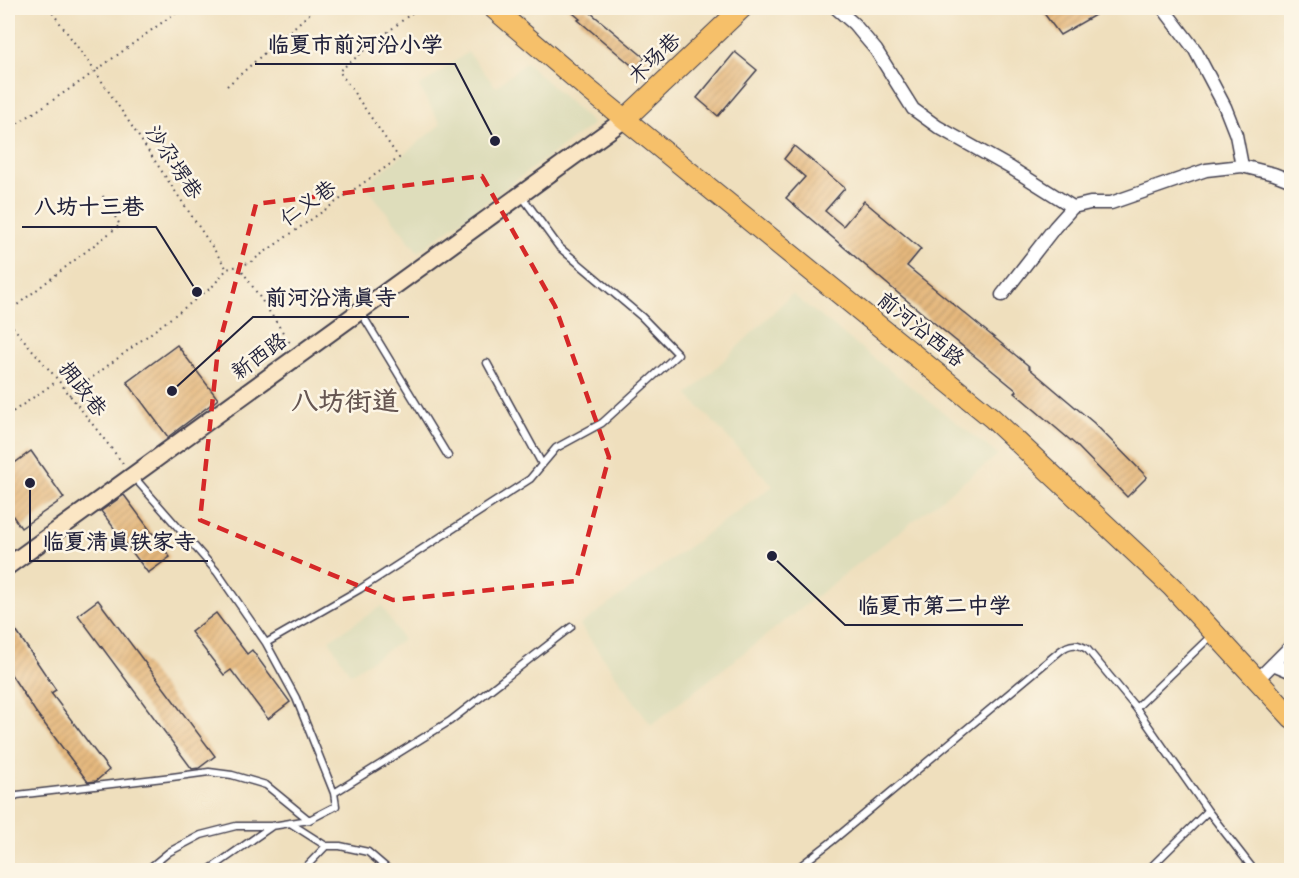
<svg xmlns="http://www.w3.org/2000/svg" width="1299" height="878" font-family="Kalam,'LXGW WenKai TC',sans-serif">
<style>
.built{fill:#deddbb}
.building{fill:url(#building-hatch)}
.lines{fill:none;stroke-linecap:round;stroke-linejoin:round}
.service-casing{stroke:#413e4e;stroke-width:9}
.minor-casing{stroke:#413e4e;stroke-width:15}
.secondary-casing{stroke:#413e4e;stroke-width:20}
.primary-casing{stroke:#413e4e;stroke-width:22}
.path{stroke:#413e4e;stroke-width:2;stroke-dasharray:1.5 4.5;stroke-linecap:butt}
.service{stroke:#fff;stroke-width:6}
.minor{stroke:#fff;stroke-width:12}
.secondary{stroke:#fbe6c4;stroke-width:16}
.primary{stroke:#f6c06b;stroke-width:20}
.marked{fill:none;stroke:#d62828;stroke-width:4.5;stroke-dasharray:12 8;stroke-linejoin:round}
.labels{text-anchor:middle;stroke-width:5;stroke-linejoin:round;paint-order:stroke}
.street-label{font-size:21px;fill:#22223b;stroke:#fcf5e5}
.district-label{font-size:27px;font-weight:bold;fill:#665652;stroke:#fcf5e5}
.leader{fill:none;stroke:#22223b;stroke-width:2}
.callout-dot{fill:#22223b;stroke:#fcf5e5;stroke-width:2}
.callout-label{font-size:22px;text-anchor:middle;font-weight:bold;fill:#22223b;stroke:#fcf5e5;stroke-width:5;stroke-linejoin:round;paint-order:stroke}
</style>
<defs>
<pattern id="building-hatch" width="6" height="6" patternUnits="userSpaceOnUse" patternTransform="scale(1.5)"><rect width="6" height="6" fill="#e5b87d"/><path d="M-1 1l2-2M0 6l6-6M5 7l2-2" fill="none" stroke="#c49e6d"/></pattern>
</defs>
<rect width="100%" height="100%" fill="#fcf5e5"/>
<filter id="ink" filterUnits="userSpaceOnUse"><feTurbulence type="fractalNoise" baseFrequency=".0167" numOctaves="2"/><feDisplacementMap in="SourceGraphic" scale="12" xChannelSelector="R" yChannelSelector="G"/><feConvolveMatrix kernelMatrix="1 2 1 2 8 2 1 2 1" color-interpolation-filters="sRGB"/></filter>
<filter id="wash" filterUnits="userSpaceOnUse"><feTurbulence type="fractalNoise" baseFrequency=".008" numOctaves="4" result="noise"/><feDisplacementMap in="SourceGraphic" scale="24" xChannelSelector="R" yChannelSelector="G"/><feGaussianBlur stdDeviation="1.35" result="paint"/><feColorMatrix in="noise" values="0 0 0 0 0 0 0 0 0 0 0 0 0 0 0 0 0 1.4 0 .05"/><feComposite in="paint" operator="in"/></filter>
<g filter="url(#wash)">
<rect width="100%" height="100%" fill="#efdfbd"/>
<path class="built" d="M468,52L496,87L526,62L593,124L418,252L365,185L441,124L419,87Z
M792,294L998,455L651,725L580,625L773,486L688,395Z
M382,606L403,640L350,674L329,640Z"/>
<g id="blocks">
<path class="building" d="M567,8H585L645,58L636,69L578,20L580,19Z
M1040,8H1090L1095,15L1060,35Z
M735,52L757,70L718,116L697,98Z
M794,146L845,188L825,211L843,226L864,201L921,249L907,266L1030,367L1029,368L1094,423L1147,477L1127,497L1076,445L1015,393L1017,391L899,294L786,198L805,177L784,159Z
M177,345L218,399L168,437L127,382Z
M31,451L64,498L21,528L8,509V468Z
M124,495L170,557L148,573L101,511Z
M98,600L215,756L199,768L192,769L78,615Z
M216,613L247,654L252,650L290,702L268,719L231,670L224,675L191,632Z
M8,619L56,690L51,693L109,770L96,781L88,782L35,711L8,670Z"/>
</g>
</g>
<g filter="url(#ink)">
<use href="#blocks" fill-opacity="0" stroke="#413e4e" stroke-width="1.5"/>
<g class="lines">
<defs>
<path id="service" d="M360,311L448,456
M487,363L542,464
M133,476L217,572L266,643L296,698L334,793L336,806L309,820L272,826H236L201,835L169,852L147,870
M266,643L360,589L530,479L556,448L602,423L678,354L642,317L559,247L521,195
M1136,708L1212,635
M334,793L450,721L571,627
M8,801L17,795L172,777L209,772L232,775L266,785L309,820
M290,823L326,846H340L368,852L389,870
M209,870L272,826
M303,870L326,846
M795,870L831,842L1060,651C1070,643 1078,643 1088,650L1136,708L1208,811L1254,870
M1148,870L1208,811"/>
<path id="minor" d="M836,8L854,24L876,50L913,109L938,127L1011,168L1073,207
M1163,8L1195,50L1225,107L1236,135L1242,166
M1002,295L1055,227L1073,207L1090,203H1111L1206,170L1242,166L1274,174L1292,181
M1273,664L1292,672
M1257,680L1292,645"/>
<path id="secondary" d="M8,566L625,119"/>
<path id="primary" d="M493,8L589,90L992,418L1172,587L1292,718
M625,119L742,8"/>
</defs>
<use href="#service" class="service-casing"/>
<use href="#minor" class="minor-casing"/>
<use href="#secondary" class="secondary-casing"/>
<use href="#primary" class="primary-casing"/>
<path class="path" d="M49,8L95,71L227,269
M8,14L21,8
M227,86L316,8
M8,130L83,80L182,8
M239,266L290,343
M8,312L120,225L101,193
M8,323L12,326L58,380L125,466
M69,395L212,287L227,269L249,263L399,158L339,71L418,8
M8,415L57,381"/>
<use href="#service" class="service"/>
<use href="#minor" class="minor"/>
<use href="#secondary" class="secondary"/>
<use href="#primary" class="primary"/>
</g>
</g>
<path class="marked" d="M482,176L555,306L609,457L576,581L393,600L200,520L218,349L256,204Z"/>
<g class="labels">
<g class="street-label">
<text transform="translate(654 58) rotate(-44)" y="7">木场巷</text>
<text transform="translate(174 162) rotate(56)" y="7">沙尕塄巷</text>
<text transform="translate(308 203) rotate(-35)" y="7">仁义巷</text>
<text transform="translate(921 329) rotate(39)" y="7">前河沿西路</text>
<text transform="translate(259 356) rotate(-36)" y="7">新西路</text>
<text transform="translate(83 389) rotate(52)" y="7">拥政巷</text>
</g>
<g class="district-label">
<text x="345" y="410">八坊街道</text>
</g>
</g>
<path class="leader" d="M495 141L455 64H255M197 292L156 227H22M172 391L253 317H409M30 483L30 561H208M772 556L845 625H1023"/>
<g class="callout-dot">
<circle cx="495" cy="141" r="6"/>
<circle cx="197" cy="292" r="6"/>
<circle cx="172" cy="391" r="6"/>
<circle cx="30" cy="483" r="6"/>
<circle cx="772" cy="556" r="6"/>
</g>
<g class="callout-label">
<text x="355" y="52">临夏市前河沿小学</text>
<text x="89" y="214">八坊十三巷</text>
<text x="331" y="305">前河沿清真寺</text>
<text x="119" y="549">临夏清真铁家寺</text>
<text x="934" y="613">临夏市第二中学</text>
</g>
<rect width="1299" height="878" fill="none" stroke="#fcf5e5" stroke-width="30"/>
</svg>
